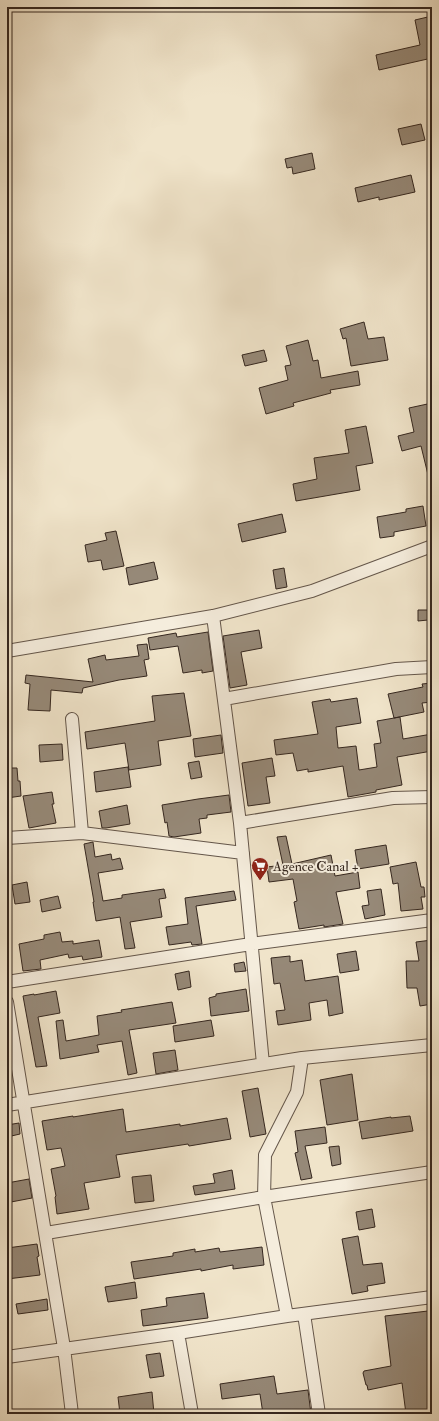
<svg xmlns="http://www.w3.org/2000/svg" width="439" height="1421" font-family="'IM FELL Double Pica',serif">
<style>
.building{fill:#968978;stroke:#35271f}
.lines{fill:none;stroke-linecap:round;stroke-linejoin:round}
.street-casing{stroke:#64564a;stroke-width:14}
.street{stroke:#f5eddd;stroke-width:12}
.labels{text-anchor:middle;stroke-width:4;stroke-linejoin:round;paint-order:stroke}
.poi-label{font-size:14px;fill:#35271f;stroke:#f5eddd;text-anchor:start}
</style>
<rect width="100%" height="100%" fill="#f0e4ca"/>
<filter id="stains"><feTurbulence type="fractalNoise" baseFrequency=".005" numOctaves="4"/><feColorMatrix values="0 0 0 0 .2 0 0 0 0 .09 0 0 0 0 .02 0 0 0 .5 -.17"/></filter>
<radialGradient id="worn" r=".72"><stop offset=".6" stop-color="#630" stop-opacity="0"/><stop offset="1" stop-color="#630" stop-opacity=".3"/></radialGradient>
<path class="building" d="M432,16V58L379,70L376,55L420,45L415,20Z
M421,124L425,140L402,145L398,129Z
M312,153L315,169L293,174L292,167L287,168L285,159Z
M411,175L415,192L379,200V197L358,202L355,188Z
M364,322L368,339L384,337L388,360L351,366L346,338L343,339L340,329Z
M308,340L313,361L318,360L321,378L358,371L360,385L330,390L331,393L293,403L294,406L266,414L259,388L288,380L285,366L291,365L286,346Z
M264,350L267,361L245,366L242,355Z
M432,403V479H429L421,446L402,451L398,436L414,432L409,408Z
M366,426L373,463L356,466L360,490L296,501L293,484L317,479L314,458L349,453L345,430Z
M423,506L426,526L394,532V536L380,538L377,517L406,512V509Z
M282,514L286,532L242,542L238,524Z
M116,531L124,566L103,570L101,560L88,562L85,545L107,540L105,533Z
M154,562L158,579L129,585L126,568Z
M284,568L287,587L276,589L273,570Z
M418,610H428V620L418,621Z
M259,630L262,648L241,652L247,685L230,688L223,636Z
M208,632L213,671L202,673V670L183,673L178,646L150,650L148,638L176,633L177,637Z
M147,644L149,659L144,660L147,676L119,680L83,688L82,693L51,690L50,711L28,710L30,684L25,683L26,675L93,682L88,659L105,655L106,660L139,656L137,645Z
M432,683V702L422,703L424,712L394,718L388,694L423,687L422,684Z
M184,693L191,736L158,741L161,765L129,770L125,743L87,749L85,732L155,721L152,696Z
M357,698L361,723L336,727L338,748L356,746L359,770L377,767L374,744L381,743L377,721L400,717L403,739L432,734V751L397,757L402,785L376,790V792L348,797L343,766L308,772V769L297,771L293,753L276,755L274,740L318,734L312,702L330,699L331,702Z
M221,735L223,753L195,757L193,739Z
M62,744L63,760L40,762L39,745Z
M272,758L275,776L266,777L270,803L248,806L242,763Z
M199,761L202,777L191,779L188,763Z
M128,767L131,787L96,792L94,772Z
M7,768H17L18,781H20L21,796L7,798Z
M52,792L54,804H52L56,823L29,828L23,796Z
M229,795L231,812L207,815V818L199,819L201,833L174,837L169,836L167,822L165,823L162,805L198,799Z
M127,805L130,824L106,828H102L99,811Z
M286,836L292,864L331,855L335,876L358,872L360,888L336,892L343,924L324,927V925L299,929L294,902L297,901L293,879L269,882L267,867L283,865L277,837Z
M93,842L95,857L111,854L112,860L120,858L123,869L98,873L103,901L122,898V895L164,889L166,898L159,899L162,917L130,922L135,948L125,949L120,917L96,921L93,902H94L84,844Z
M386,845L389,864L358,869L355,850Z
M416,862L421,887H424L425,897H421L423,909L401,911L398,883L393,884L390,867Z
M27,882L30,902L15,904L12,885Z
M381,889L385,915L365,919L362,906L369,905L367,891Z
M234,891L236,900L196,906L202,944L192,945L191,942L169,945L166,927L188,924L185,898Z
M58,896L61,908L42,912L40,900Z
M60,932L62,942L73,941V944L99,940L102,957L83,960L82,956L69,958L68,954L40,960L41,969L23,971L19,944L44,939V935Z
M432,940V1004L420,1006L417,988H407L406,961H419L416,942Z
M356,951L359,970L340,973L337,954Z
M290,956V962L302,960L305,981L338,976L343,1013L329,1016L327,1000L309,1003L311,1020L278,1025L276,1011L285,1010L280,983L274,984L271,958Z
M244,962L246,971L235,972L234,964Z
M189,971L191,987L178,990L175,974Z
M246,989L249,1011L211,1016L209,998L216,996V994Z
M56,991L60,1013L38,1017L47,1066L36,1067L23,996L34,994V995Z
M172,1002L176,1023L129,1030L137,1073L128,1075L122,1041L97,1045L99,1052L60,1059L56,1021L63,1020L66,1041L99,1035L97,1016L122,1012L121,1010Z
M211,1020L214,1036L175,1042L173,1026Z
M175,1050L178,1070L156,1074L153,1053Z
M352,1074L358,1120L327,1125L320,1080Z
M258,1088L266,1134L250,1137L242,1091Z
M123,1109L126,1132L180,1124V1126L227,1118L231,1139L189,1146L188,1144L116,1155L120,1177L84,1183L89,1209L57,1214L55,1197L56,1196L51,1169L65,1166L61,1148L47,1150L42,1121L73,1116V1117Z
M410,1116L413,1131L362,1139L359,1122L391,1117V1118Z
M19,1123L20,1134L7,1137V1125Z
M325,1127L327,1143L305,1146L312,1178L301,1180L295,1153L298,1152L295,1131Z
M339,1146L341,1164L332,1166L329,1147Z
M232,1170L235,1189L195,1195L193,1186L215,1183L213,1174Z
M151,1175L154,1201L135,1203L132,1177Z
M29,1179L32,1198L11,1202L7,1183Z
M372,1209L375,1227L359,1230L356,1212Z
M358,1236L363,1265L382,1263L385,1283L367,1286L368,1291L352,1294L342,1239Z
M37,1244L39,1256L37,1257L40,1275L7,1279V1248Z
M262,1247L264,1265L233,1269V1265L201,1271V1269L134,1279L131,1262L173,1256V1253L195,1249V1252L219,1248L220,1252Z
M135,1282L137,1298L108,1302L105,1287Z
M204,1293L208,1318L143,1326L141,1310L167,1306L166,1298Z
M47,1299L48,1310L18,1314L16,1304Z
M428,1311L432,1350V1356H431L432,1414H406L402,1383L368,1390L367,1385H366L363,1373L364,1371L391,1366L385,1316Z
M160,1353L164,1376L150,1378L146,1355Z
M274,1376L277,1394L308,1390L311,1414H263L260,1394L222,1399L220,1384Z
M152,1392L154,1414H120L118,1397Z"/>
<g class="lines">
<defs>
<path id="street" d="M213,616L240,823L263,1064
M7,651L213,616L312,591L432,546
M224,699L396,669L432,667
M72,719L82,833
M240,823L393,798L432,797
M7,838L82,833L243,853
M7,982L251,944L432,920
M7,1002L64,1348L72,1414
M7,1105L302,1058L432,1045
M46,1233L264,1197L432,1172
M304,1314L319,1414
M287,1316L264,1197L265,1155L297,1092L302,1058
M178,1333L192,1414
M7,1357L178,1333L287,1316L432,1297"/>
</defs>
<use href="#street" class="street-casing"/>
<use href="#street" class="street"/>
</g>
<defs>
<symbol id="supermarket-pin" viewBox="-11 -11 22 30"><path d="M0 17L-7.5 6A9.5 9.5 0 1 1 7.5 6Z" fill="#8f2418" stroke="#f5eddd"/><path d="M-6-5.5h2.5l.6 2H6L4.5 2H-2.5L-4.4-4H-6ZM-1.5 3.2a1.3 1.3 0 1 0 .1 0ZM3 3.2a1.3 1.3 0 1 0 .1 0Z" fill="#fff"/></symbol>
</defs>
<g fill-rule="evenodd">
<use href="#supermarket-pin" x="250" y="856" width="20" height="27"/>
</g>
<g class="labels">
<g class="poi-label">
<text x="273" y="871">Agence Canal +</text>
</g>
</g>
<rect width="439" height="1421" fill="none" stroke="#f0e4ca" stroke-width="24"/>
<rect x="8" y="8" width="423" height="1405" fill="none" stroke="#35271f" stroke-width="2"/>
<rect x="12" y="12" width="415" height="1397" fill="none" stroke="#35271f"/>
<rect width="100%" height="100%" filter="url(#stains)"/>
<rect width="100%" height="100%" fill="url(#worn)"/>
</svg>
